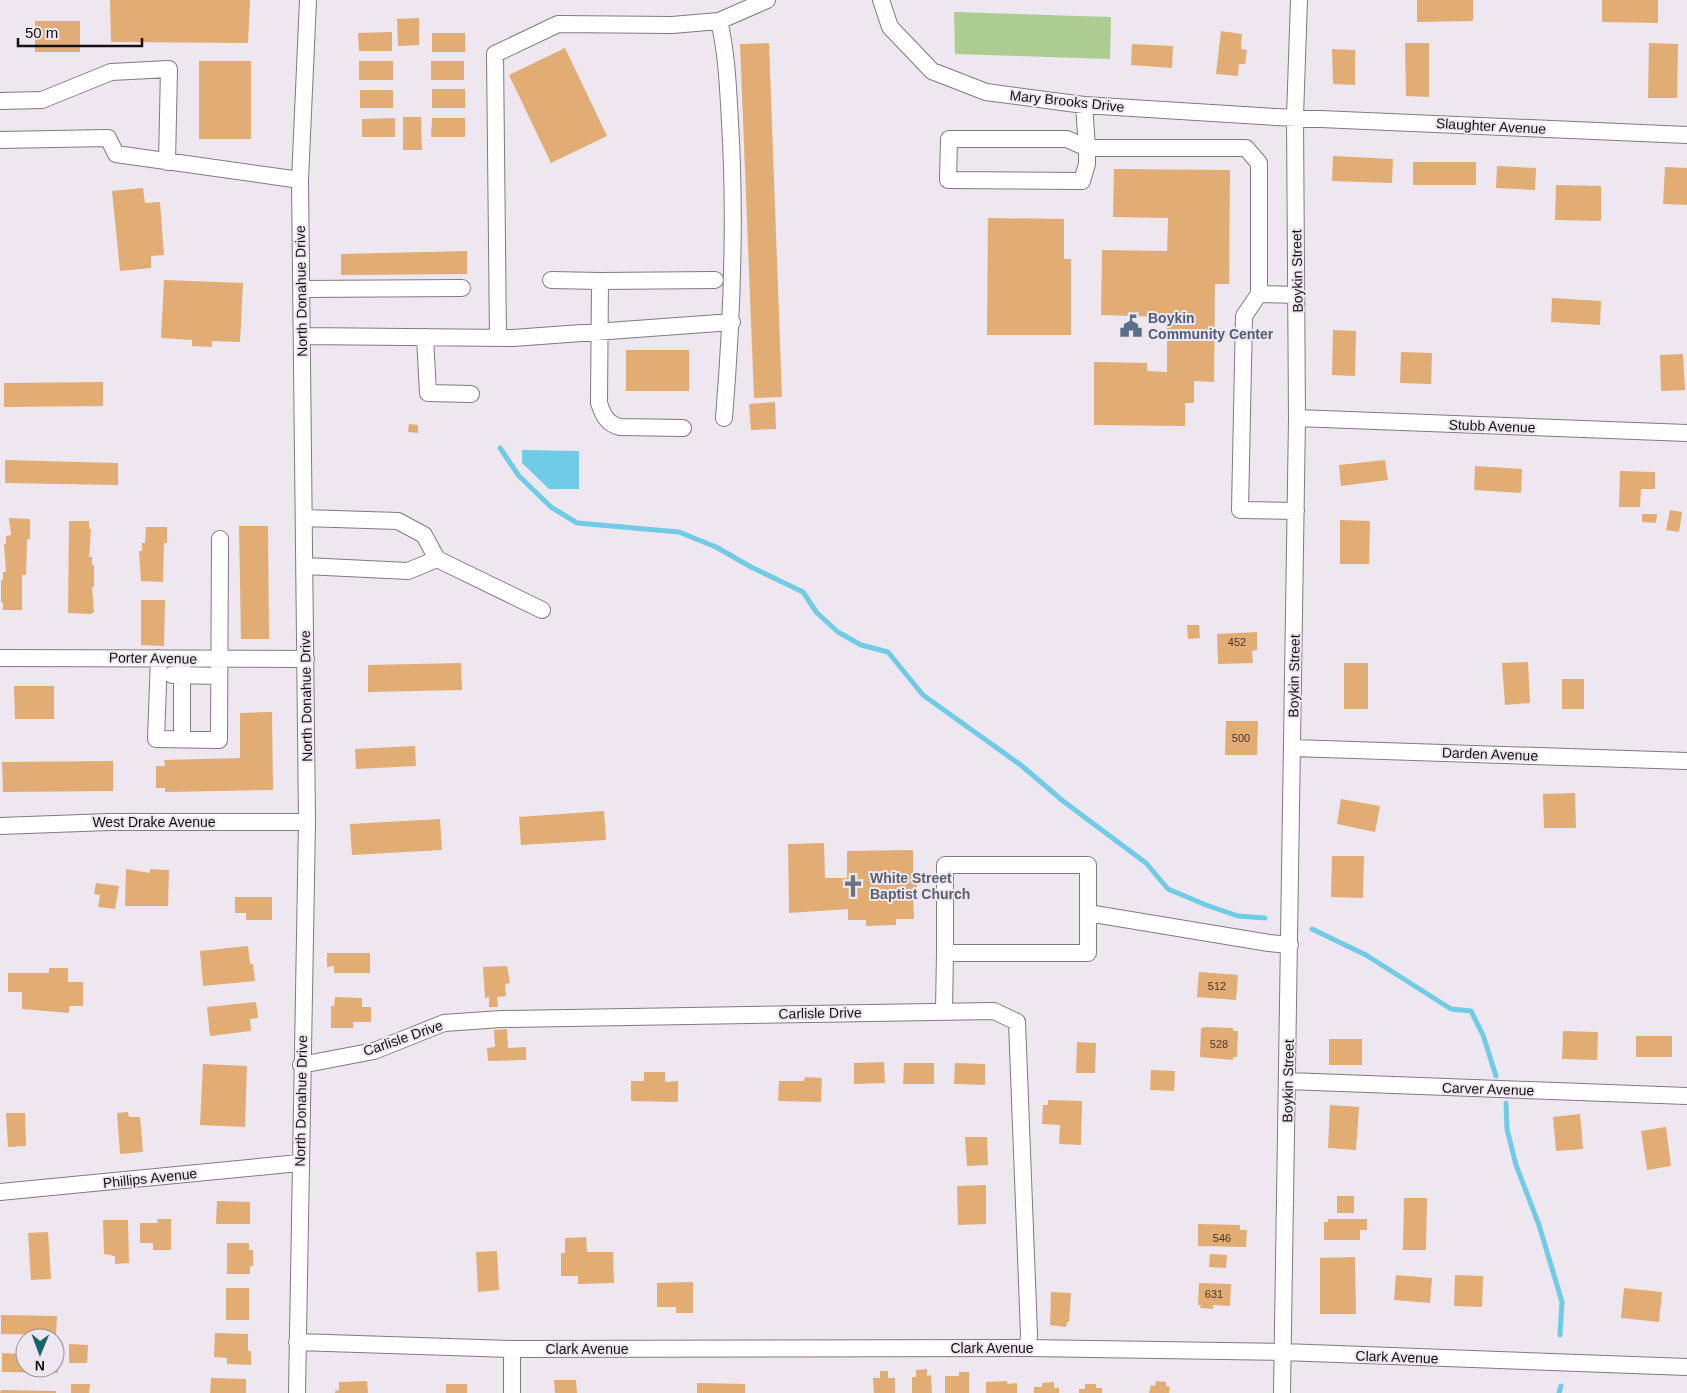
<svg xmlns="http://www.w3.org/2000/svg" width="1687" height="1393" font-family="Arial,sans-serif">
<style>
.green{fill:#adcc92}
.water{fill:#70cbe6}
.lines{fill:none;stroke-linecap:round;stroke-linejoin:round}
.stream{stroke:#70cbe6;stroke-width:5}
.building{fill:#e2ac75}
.minor-casing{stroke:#817a81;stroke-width:18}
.minor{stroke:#fff;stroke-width:16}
.labels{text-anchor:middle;stroke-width:4;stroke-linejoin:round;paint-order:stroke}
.number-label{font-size:11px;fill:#48382c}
.street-label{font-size:14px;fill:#141114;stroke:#eee7ef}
.service-label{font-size:14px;font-weight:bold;fill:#4e5e75;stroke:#eee7ef;text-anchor:start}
.worship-label{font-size:14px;font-weight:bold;fill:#5b616d;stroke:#eee7ef;text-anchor:start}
</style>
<rect width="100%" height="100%" fill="#eee7ef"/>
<path class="green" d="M954,12L1111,17L1110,59L955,54Z"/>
<path class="water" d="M522,450L579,451V489H549L522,463Z"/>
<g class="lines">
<path class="stream" d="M500,448L519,476L551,507L577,523L679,532L716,547L751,567L803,592L817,613L838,632L861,645L888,652L923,695L1022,766L1063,801L1146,863L1168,889L1206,905L1238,916L1265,918
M1312,929L1366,955L1451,1009L1471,1011L1483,1035L1496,1076
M1506,1103L1507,1129L1516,1165L1539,1225L1562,1302L1560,1335
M1559,1393L1561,1386"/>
</g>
<path class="building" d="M110,0H250L248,43L111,42Z
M1417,0H1473V21L1417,22Z
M1602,0H1658V23L1602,22Z
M419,18V45L398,46L397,19Z
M35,21H80V52H35Z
M1221,31L1242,34L1241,49L1247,50L1245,64H1239L1238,76L1216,74Z
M392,32V51H359L358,33Z
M432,33H465V52H432Z
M769,43L782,397L754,398L740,44Z
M1405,43H1429V97L1406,96Z
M1649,43L1678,44L1677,98H1648Z
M1132,44L1173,46L1172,68L1131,65Z
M565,48L607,136L551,163L509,75Z
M1332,49L1355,50V85L1333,84Z
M199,61H251V139H199Z
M359,61H393V80H359Z
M431,61H464V80H431Z
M432,89H465V108H432Z
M360,90H393V108H360Z
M403,117H421L422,150H403Z
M395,118V137H362V119Z
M432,118H465V137H431Z
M1333,156L1393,159L1392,183L1332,181Z
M1413,162H1476V185H1413Z
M1497,166L1536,168L1535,190L1496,188Z
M1665,167L1687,168V205L1663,204Z
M1114,169L1230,170L1229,284H1215L1214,382L1194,381V403H1185V426L1094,425V362L1147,363V371L1167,372V317L1101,315L1102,250L1167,251L1168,218L1113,217Z
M1556,185L1601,186V221L1555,220Z
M143,188L145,203L160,202L164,255L151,256V268L120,271L112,191Z
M988,218L1064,219V259H1071V335H987Z
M467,251V274L341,275V254Z
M164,280L243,283L240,342L212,341V347L192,346V340L161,338Z
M1552,298L1601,301L1600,325L1551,322Z
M1333,330L1356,331L1355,376L1332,375Z
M626,350H689V391H626Z
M1401,352L1432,353L1431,384L1400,383Z
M1683,354L1685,390L1661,391L1660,355Z
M103,382V406L4,407V383Z
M775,402L776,429L751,430L749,404Z
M409,424L418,425V433L408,432Z
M5,460L118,463V485L5,483Z
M1385,460L1388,480L1341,486L1339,465Z
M1475,466L1522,469L1521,493L1474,490Z
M1620,471L1655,472V489H1641L1640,507H1619Z
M1670,510L1682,512L1679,532L1666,530Z
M1642,514H1657L1656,523L1642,522Z
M9,518L30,519V539H27L26,575H22V610H3V603L1,602V580H3V572H6L4,544H6V536L11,535Z
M1340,520L1370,521L1369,564H1340Z
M69,521H89V529H91L89,557H92V565H94V587H92L94,612L91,614L68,613Z
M239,526H268L269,639H241Z
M146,527H167V543H164L163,582L141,581L139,551H142V543H145Z
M141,600H165L164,646L141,645Z
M1187,625H1199L1200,638L1188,639Z
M1257,632V650L1252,651L1253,663L1218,664L1217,634Z
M1528,662L1530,703L1505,705L1502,663Z
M461,663L462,690L368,692V665Z
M1344,663H1368V709H1344Z
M1562,679H1584V709H1562Z
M14,686H54V719H15Z
M272,712L273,790L165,792V788H156V766H165L164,760L240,758V713Z
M1226,721H1258L1257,755H1225Z
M415,746L416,766L356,769L355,749Z
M113,761V791L3,792L2,762Z
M1575,793L1576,828H1544L1543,794Z
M1341,799L1380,806L1375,832L1337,824Z
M604,811L606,840L521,845L519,817Z
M440,819L442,850L352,855L350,824Z
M824,843L825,878H847V851L913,850V877L917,876V894L913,895L914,919H896V925L866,926V920H848V909L789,913L788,844Z
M1332,856H1364L1363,898L1331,897Z
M126,869L150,873V869L169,870L168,906H125Z
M96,883L119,886L115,909L98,907L100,895L94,894Z
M235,897H272V920H246V913H235Z
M248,946L250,964H253L255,981L203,986L200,951Z
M327,953H370V973H334V966L327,967Z
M507,966L510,983L505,984L506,996L497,997L498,1007H489V997L485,998L483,967Z
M49,968H68V982H83V1006H69V1013L22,1009V992H8V973H49Z
M1199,972L1238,975L1236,1000L1197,997Z
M335,997L362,998V1007H371V1022H353V1028H331V1006H334Z
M256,1002L258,1018L250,1019L251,1031L210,1036L207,1007Z
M1206,1027L1233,1028V1031H1238L1237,1057H1233V1060L1200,1057L1201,1028Z
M507,1029L508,1048L526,1047V1060L488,1061L487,1048L495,1047L494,1030Z
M1563,1031L1598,1032L1597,1060L1562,1059Z
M1636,1036H1672V1057H1636Z
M1329,1039H1362V1065H1329Z
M1077,1042L1096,1043L1095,1073H1076Z
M884,1062L885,1083L854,1084V1063Z
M904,1063H934V1084H903Z
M955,1063L985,1064V1085L954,1084Z
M203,1064L247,1066L245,1127L200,1125Z
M1151,1070L1175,1071L1174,1091L1150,1090Z
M644,1072H665V1082L678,1081V1102L631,1101V1081H644Z
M805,1077L822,1078L821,1102L778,1101L779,1081H804Z
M1048,1100L1082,1101L1081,1145L1059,1144L1060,1125L1042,1124L1043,1105H1048Z
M1330,1105L1359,1107L1356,1150L1328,1148Z
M128,1112L129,1117H140L143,1152L120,1154L117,1113Z
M6,1113H25L26,1146L8,1147Z
M1580,1114L1583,1149L1556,1151L1553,1117Z
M1666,1127L1671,1166L1647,1170L1641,1131Z
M965,1137H987L988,1165L967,1166Z
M986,1185V1224L958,1225L957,1186Z
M1337,1196H1354V1213H1337Z
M1404,1198H1427L1426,1250H1403Z
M217,1201L250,1202V1224H216Z
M157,1219H171V1250H153V1243H140V1223H158Z
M1328,1219H1367V1230H1360V1240H1324V1222H1328Z
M103,1220H128L129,1263L115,1264V1256L104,1254Z
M1198,1224L1240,1225V1230H1247L1246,1247L1198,1246Z
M48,1232L51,1279L31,1280L28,1233Z
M586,1237L587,1252H613L614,1283L578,1284V1276H561V1253H565V1238Z
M227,1243H249V1250H253V1266H250V1274H227Z
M497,1251L499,1290L478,1292L476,1252Z
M1210,1254L1227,1255L1226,1268L1209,1267Z
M1355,1257L1356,1314H1320V1258Z
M1396,1275L1432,1278L1430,1303L1394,1300Z
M1455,1275L1483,1276L1482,1307L1454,1306Z
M693,1282V1313H676V1307H657V1283Z
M1199,1283L1231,1284L1230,1306L1213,1305V1309L1200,1308L1201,1305H1198Z
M226,1288H249V1320H226Z
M1624,1288L1662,1292L1659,1322L1621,1318Z
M1051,1292L1071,1293L1069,1322H1067L1066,1327L1050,1325Z
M1,1315L57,1316L56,1335L1,1334Z
M215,1333L248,1334V1351H251V1365L227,1364V1358L214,1357Z
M69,1344L88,1345L87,1363H69Z
M2,1353L25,1354V1368H55V1354H58V1373L2,1372Z
M927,1369V1376L931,1375L932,1393H912V1377H916V1370Z
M880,1371H888V1378H895V1393H874L873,1378H880Z
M959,1372H969V1393H945V1376H959Z
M211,1378L246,1379V1393H210Z
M554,1380H576L577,1393H555Z
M367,1381L368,1393H335V1391L339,1390V1382Z
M1007,1381V1384L1017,1383V1393H986V1382Z
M1156,1381L1166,1382V1386L1170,1387L1169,1393H1149L1151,1385L1155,1386Z
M1054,1382V1388H1059V1393H1034V1387H1042V1383Z
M697,1383L745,1384V1393H697Z
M71,1384H90L89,1393H71Z
M446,1384H467V1393H446Z
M1085,1384H1096V1388H1102V1393H1079V1389H1085Z
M1,1390L56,1391V1393H0Z"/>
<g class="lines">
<defs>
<path id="minor" d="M881,0L890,27L932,71L986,92L1084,105L1275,117L1687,135
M719,21C727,54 728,88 730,122C736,221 732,320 724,418
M0,101L42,100L111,72L169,69L167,162
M1084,105L1087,148H1246L1259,163V294L1297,295
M949,139H1067L1087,148V164L1082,181L948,180Z
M0,140L108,138L116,154L300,180
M551,280L600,281
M301,289L462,288
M1259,294L1244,316L1240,510L1296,511
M302,336L513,338L732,322
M425,337L428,393L471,394
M498,338L495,54L558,24L672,25L719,21L767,0
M1297,418L1687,433
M683,428L620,427C607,424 603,415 599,403L600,281L715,280
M304,518L398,521L424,535L437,559
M305,566L408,571L437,559L542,610
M0,658L306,659
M159,658L156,739L219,740L220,539
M172,675L219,676
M182,739V659
M1293,748L1687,761
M0,826L109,822H307
M945,865H1088V953H945Z
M1088,913L1269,943L1290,945
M944,1010L945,953
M301,1065L374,1051L444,1023L501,1019L994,1011L1017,1022L1029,1334L1028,1348
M1288,1081L1687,1096
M0,1192L299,1163
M297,1342L512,1349L1028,1348L1283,1352L1687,1367
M297,1393L307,822L300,180L308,0
M512,1393V1349
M1282,1393L1297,418L1295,117L1299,0"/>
</defs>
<use href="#minor" class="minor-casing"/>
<use href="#minor" class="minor"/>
</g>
<defs>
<symbol id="civic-bare" viewBox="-9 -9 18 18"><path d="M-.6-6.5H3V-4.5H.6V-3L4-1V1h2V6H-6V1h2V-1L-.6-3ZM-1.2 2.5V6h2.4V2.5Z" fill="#5c6f8a" stroke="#eee7ef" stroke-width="2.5" paint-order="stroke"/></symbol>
<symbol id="church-bare" viewBox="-9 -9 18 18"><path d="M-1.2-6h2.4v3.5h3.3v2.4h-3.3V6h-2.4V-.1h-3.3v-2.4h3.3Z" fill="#6b7280" stroke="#eee7ef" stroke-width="2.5" paint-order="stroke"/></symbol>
</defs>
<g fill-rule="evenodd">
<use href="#civic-bare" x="1115" y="310" width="32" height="32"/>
<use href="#church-bare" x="837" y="870" width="32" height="32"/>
</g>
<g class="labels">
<g class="number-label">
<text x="1237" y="646">452</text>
<text x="1241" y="742">500</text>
<text x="1217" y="990">512</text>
<text x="1219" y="1048">528</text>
<text x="1222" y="1242">546</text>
<text x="1214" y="1298">631</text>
</g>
<g class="street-label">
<text transform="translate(1067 101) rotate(6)" y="5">Mary Brooks Drive</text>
<text transform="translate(1491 126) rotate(3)" y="5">Slaughter Avenue</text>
<text transform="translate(1297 271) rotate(-91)" y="5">Boykin Street</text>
<text transform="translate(301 291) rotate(-91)" y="5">North Donahue Drive</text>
<text transform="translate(1492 426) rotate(2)" y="5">Stubb Avenue</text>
<text transform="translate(153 658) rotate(1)" y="5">Porter Avenue</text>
<text transform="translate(1294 676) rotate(-89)" y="5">Boykin Street</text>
<text transform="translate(306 696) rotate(-91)" y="5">North Donahue Drive</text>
<text transform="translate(1490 754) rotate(2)" y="5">Darden Avenue</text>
<text x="154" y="827">West Drake Avenue</text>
<text transform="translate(820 1013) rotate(-1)" y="5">Carlisle Drive</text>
<text transform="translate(403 1038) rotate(-19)" y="5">Carlisle Drive</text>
<text transform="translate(1288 1081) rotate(-89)" y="5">Boykin Street</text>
<text transform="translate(1488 1089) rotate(2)" y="5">Carver Avenue</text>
<text transform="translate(301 1101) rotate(-89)" y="5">North Donahue Drive</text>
<text transform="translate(150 1178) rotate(-6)" y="5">Phillips Avenue</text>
<text x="992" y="1353">Clark Avenue</text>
<text x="587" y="1354">Clark Avenue</text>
<text transform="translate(1397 1357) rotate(2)" y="5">Clark Avenue</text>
</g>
<g class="service-label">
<text x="1148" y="323">Boykin<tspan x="1148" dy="16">Community Center</tspan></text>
</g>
<g class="worship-label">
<text x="870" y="883">White Street<tspan x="870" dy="16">Baptist Church</tspan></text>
</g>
</g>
<g transform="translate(40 1353) rotate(181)"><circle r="24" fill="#eee7ef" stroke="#979197"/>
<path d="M0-4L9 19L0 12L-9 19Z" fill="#196370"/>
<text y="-8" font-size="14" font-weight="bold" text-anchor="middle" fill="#141114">N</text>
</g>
<path d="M18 38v8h124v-8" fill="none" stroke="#141114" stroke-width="2.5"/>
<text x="25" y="38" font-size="15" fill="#141114" stroke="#eee7ef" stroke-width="4" paint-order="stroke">50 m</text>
</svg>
